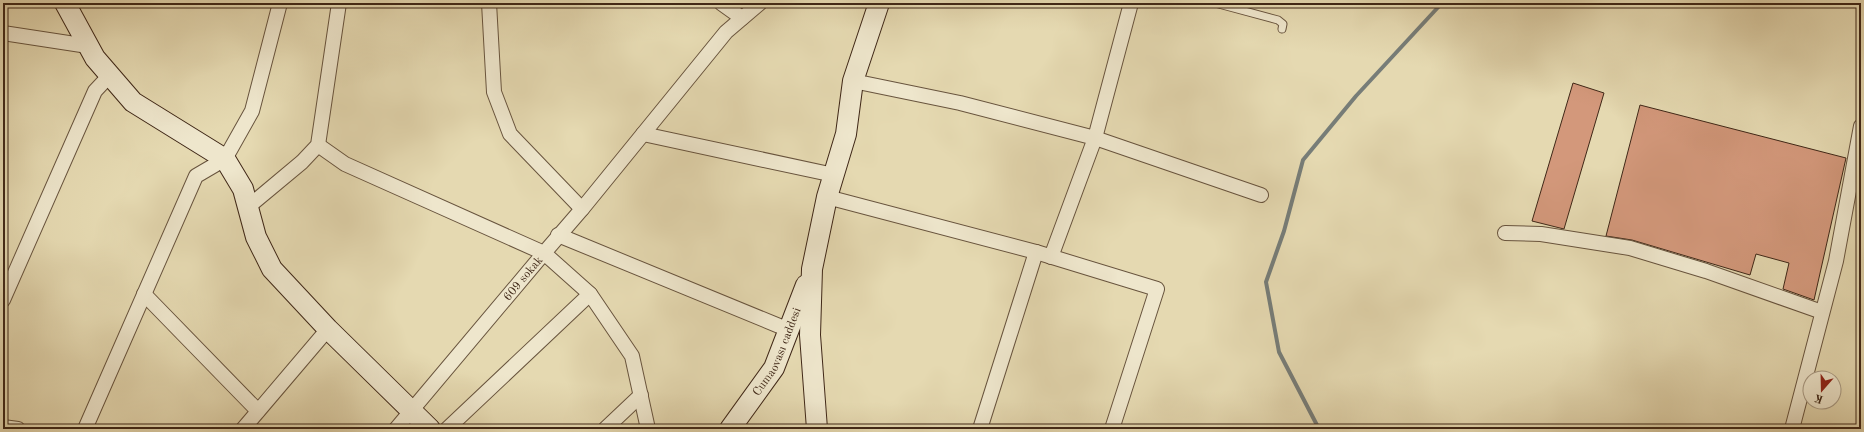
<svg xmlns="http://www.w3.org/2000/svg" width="1864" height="432" font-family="'Old Standard TT',serif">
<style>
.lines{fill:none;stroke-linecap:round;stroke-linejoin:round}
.stream{stroke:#777d78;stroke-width:4}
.building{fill:#d3987b;stroke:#3f2717}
.lane-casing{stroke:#68543e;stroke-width:9}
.street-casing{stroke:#68543e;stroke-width:16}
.secondary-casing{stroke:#3f2717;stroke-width:22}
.lane{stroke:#eee6cc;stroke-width:7}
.street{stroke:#eee6cc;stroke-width:14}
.secondary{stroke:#eee6cc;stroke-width:20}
.labels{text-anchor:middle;stroke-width:3;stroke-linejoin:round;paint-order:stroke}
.street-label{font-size:12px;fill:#3f2717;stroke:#eee6cc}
</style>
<rect width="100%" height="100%" fill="#e5d9b1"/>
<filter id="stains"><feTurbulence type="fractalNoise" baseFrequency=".005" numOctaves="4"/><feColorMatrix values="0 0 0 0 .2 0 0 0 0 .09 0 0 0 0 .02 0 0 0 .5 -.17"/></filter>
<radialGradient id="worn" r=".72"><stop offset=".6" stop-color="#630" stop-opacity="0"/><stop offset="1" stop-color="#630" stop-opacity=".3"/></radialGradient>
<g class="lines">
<path class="stream" d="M1319,429L1279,352L1266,282L1284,231L1303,160L1356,96L1442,3"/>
</g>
<path class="building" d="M1573,83L1604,93L1564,229L1532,221Z
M1640,105L1846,158L1814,300L1783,289L1789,263L1756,254L1750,275L1632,240L1606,236Z"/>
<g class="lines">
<defs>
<path id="lane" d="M1215,3L1278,20L1283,24L1282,29"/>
<g id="street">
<path d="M489,3L494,92L510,134L582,209"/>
<path d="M721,3L742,18"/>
<path d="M3,33L88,46"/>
<path d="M853,81L960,103L1095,138L1261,195"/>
<path d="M643,134L834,175"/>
<path d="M318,145L345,164L544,253L582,209L726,32L760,3"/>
<path d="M827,197L1036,252L1157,289L1112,429"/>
<path d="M248,207L302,162L318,145L339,3"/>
<path d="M1505,233L1541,234L1630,248L1706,271L1822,312"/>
<path d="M558,235L789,330"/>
<path d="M1051,257L1095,138L1131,3"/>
<path d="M144,294L258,411"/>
<path d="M3,300L95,91L110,75"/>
<path d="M3,427L18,429"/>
<path d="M85,429L196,176L225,159L252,111L280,3"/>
<path d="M243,429L328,329"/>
<path id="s1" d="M396,429L544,253L590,294L632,356L648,429"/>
<path d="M447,429L590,294"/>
<path d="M605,429L641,395"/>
<path d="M980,429L1036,252"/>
<path d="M1792,429L1836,261L1861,126"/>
</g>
<g id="secondary">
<path d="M65,3L95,58L133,102L225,159L243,189L256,237L272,269L328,329L430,429"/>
<path id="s2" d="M730,429L774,368L806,285"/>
<path d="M817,429L810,335L812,269L827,197L846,134L853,81L879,3"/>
</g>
</defs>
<use href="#lane" class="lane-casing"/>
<use href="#street" class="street-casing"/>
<use href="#secondary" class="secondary-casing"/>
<use href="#lane" class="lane"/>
<use href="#street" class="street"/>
<use href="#secondary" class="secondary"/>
</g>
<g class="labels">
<g class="street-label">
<text dy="4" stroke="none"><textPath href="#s1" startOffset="197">609 sokak</textPath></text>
<text dy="4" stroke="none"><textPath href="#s2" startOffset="91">Cumaovası caddesi</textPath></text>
</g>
</g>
<rect width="1864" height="432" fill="none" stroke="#e5d9b1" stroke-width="16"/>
<rect x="4" y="4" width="1856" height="424" fill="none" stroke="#3f2717" stroke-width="2"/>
<rect x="8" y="8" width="1848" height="416" fill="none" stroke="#3f2717"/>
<g transform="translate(1822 390) rotate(200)"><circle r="19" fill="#eee6cc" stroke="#a89a84"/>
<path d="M0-3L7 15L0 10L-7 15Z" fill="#8f2418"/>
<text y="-6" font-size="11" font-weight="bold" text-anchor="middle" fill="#3f2717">K</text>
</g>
<rect width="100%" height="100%" filter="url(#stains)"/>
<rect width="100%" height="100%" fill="url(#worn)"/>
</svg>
